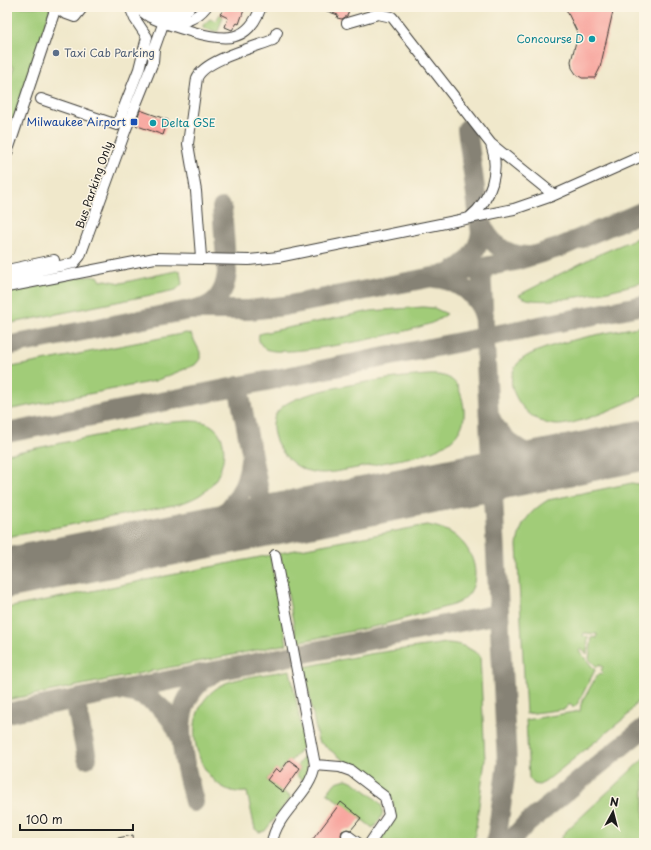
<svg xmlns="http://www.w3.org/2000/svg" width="651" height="850" font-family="'Playpen Sans',sans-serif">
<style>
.green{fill:#a1cc78;stroke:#5e744a}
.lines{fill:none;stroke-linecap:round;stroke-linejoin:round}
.taxiway{stroke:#868274;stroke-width:20}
.runway{stroke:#868274;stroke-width:51}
.building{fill:#f8a59e}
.minor-casing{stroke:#3c3b36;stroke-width:12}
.minor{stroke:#fff;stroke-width:10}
.culture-dot{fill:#0f9aa8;stroke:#fcf5e5;stroke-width:1.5}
.service-dot{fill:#5c6f8a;stroke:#fcf5e5;stroke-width:1.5}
.transit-dot{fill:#1a4fb4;stroke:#fcf5e5;stroke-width:1.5}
.labels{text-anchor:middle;stroke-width:3;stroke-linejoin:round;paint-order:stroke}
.culture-label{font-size:11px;fill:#0d838f;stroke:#fcf5e5;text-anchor:end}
.service-label{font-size:11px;fill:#4e5e75;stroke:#fcf5e5;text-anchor:start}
.transit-label{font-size:11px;fill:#164399;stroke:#fcf5e5;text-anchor:end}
.street-label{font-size:11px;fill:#1c1c1c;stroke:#fcf5e5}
</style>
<rect width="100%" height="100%" fill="#fcf5e5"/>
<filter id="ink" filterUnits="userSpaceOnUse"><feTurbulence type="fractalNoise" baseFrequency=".025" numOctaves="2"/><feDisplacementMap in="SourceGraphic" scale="8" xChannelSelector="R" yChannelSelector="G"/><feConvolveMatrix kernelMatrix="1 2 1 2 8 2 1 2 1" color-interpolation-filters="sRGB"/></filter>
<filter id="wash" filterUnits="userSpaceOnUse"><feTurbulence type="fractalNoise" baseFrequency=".012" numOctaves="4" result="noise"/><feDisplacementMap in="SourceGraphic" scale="16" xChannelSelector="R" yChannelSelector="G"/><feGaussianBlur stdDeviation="0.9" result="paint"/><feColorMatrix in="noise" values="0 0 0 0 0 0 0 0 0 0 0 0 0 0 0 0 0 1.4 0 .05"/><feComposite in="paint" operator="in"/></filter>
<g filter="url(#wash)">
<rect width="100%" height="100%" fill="#f0e8cb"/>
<path class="green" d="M7,7H51L7,140V86L14,66L7,63Z
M220,14L223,16L218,32L203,28V25L210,19L216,21Z
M644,235V282C622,288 535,311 519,295L595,256Z
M180,270L182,284L176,290L7,324V292L80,277L98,276L101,281L106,280L121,283Z
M423,307L434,308L447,314C443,317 438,320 434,322C410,333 292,357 269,350C262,348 257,341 259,334L272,331L371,311Z
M644,326V395C625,404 578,425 558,425C537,425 519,408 513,390C509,379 513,367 521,360C542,343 615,331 644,326Z
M186,333L191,334L200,352V359L195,365L155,381L7,410V368Z
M428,375C443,374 455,377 460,392C479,444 429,454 392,461C372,465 353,469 334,472C321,474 310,473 299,467C279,456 261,423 283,406C306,388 396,377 428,375Z
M188,421C196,421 205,421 212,426C230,438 225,468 213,483C205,494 192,500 179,504L7,537V454L160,423Z
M632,483L644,485V692L627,716L545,782L539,785L534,784L529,778L526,720L580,711L581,704L597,675L602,674L603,672L601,670L603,667L599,664L597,667L589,659L592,637L597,638V634L584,633L583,636L588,637L587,654L581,649L579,651L595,670L578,703L573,708L572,705H568L565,709L526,714L517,545C520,523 530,511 548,500Z
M427,525C439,527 449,530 458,538C479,556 484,594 453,605L378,626L297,642L280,553Z
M270,555L287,644L7,700V608Z
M446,643C459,643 471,648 480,656L485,760L474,843H382C382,822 406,813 385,791L318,741L304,667L369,654Z
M290,670L305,744L291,761L289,760L280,772L276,769L267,780L291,797L265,831L259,832L255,829L247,792C209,797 187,747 197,715C201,702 210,691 222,685C232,678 276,673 290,670Z
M305,755L308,771L303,781L296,775L300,768L297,766Z
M644,758V843H558L565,832Z
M346,779C354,781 360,787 367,792C384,804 389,811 373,828L327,793L336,782Z"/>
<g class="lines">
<path class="taxiway" d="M480,219C487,241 504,256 528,256
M481,267L507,763L496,843
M452,272C468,264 478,250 481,233L467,129
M434,278C455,279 477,294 484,315
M198,309C216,306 225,291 227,273L222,208
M7,346L189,310H249L284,306L515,261L558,248L644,211
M238,386L265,521
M489,415C502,446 534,462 566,461C581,460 629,440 644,433
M7,433L644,305
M188,537C194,533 201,530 207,527C231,513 248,488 250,460
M125,691C153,695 170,712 181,738
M75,700L87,758
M7,713L499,614
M194,802C184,759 163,699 214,673
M509,843L524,826L644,728"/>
<path class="runway" d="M7,573L644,445"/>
</g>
<g id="blocks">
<path class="building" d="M226,7H245L239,24L237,23L232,30L225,27L228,18L220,14Z
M316,7H350L347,16L342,19L337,18L338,15Z
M565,7H614L600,68L595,78H582L576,74L572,68L571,61L578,34Z
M140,110L168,120L163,135L135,125Z
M289,760L300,768L283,792L267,780L276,768L280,772Z
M341,802L361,818L351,830L347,829L342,831L341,835L343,840L341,843H310Z
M133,835L134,843H108V840Z"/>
</g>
</g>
<g filter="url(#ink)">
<use href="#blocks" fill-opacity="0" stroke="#3c3b36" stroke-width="1"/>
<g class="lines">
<defs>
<path id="minor" d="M57,7L64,13L75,17L83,7
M134,7C141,9 144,14 150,17C163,23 179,28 193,32C225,41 248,43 261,7
M140,9C158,8 176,22 190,7
M170,22C184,24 197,18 206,7
M347,23L378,14L392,17L491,144L554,195
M152,55L167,13
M41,99L117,125L139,69L147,37L135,19L130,7
M7,153L56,7
M470,217C492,199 500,170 491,144
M201,257L196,191L188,144L197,78C204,60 255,47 273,40L277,32
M7,270L54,260
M7,277L74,263L80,256L126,129L153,62L154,49
M7,287L155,258L249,260L278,257L514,209L552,196L644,155
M315,765L340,767L351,771L385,797L389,815L370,843
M347,835L358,843
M272,843C276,812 311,795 315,765L275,555"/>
</defs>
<use href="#minor" class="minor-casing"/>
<use href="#minor" class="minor"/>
</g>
</g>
<g class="culture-dot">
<circle cx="592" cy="39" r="4"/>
<circle cx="153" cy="123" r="4"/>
</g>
<circle class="service-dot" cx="56" cy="53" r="4"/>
<rect class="transit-dot" x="130" y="118" width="8" height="8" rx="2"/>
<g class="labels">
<g class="culture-label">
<text x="584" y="43">Concourse D</text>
<text x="161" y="127" text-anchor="start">Delta GSE</text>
</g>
<g class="service-label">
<text x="64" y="57">Taxi Cab Parking</text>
</g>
<g class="transit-label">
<text x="126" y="126">Milwaukee Airport</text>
</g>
<g class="street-label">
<text transform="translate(94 185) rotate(-71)" y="4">Bus Parking Only</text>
</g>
</g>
<rect width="651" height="850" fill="none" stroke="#fcf5e5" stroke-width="24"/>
<g transform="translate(613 812) rotate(7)" stroke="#fcf5e5" stroke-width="3" paint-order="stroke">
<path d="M0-3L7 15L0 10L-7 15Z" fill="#1c1c1c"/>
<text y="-6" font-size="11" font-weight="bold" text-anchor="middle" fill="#1c1c1c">N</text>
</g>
<path d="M20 824v6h113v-6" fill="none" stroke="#1c1c1c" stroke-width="2"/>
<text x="26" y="824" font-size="12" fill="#1c1c1c" stroke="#fcf5e5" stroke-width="3" paint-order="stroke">100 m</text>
</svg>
